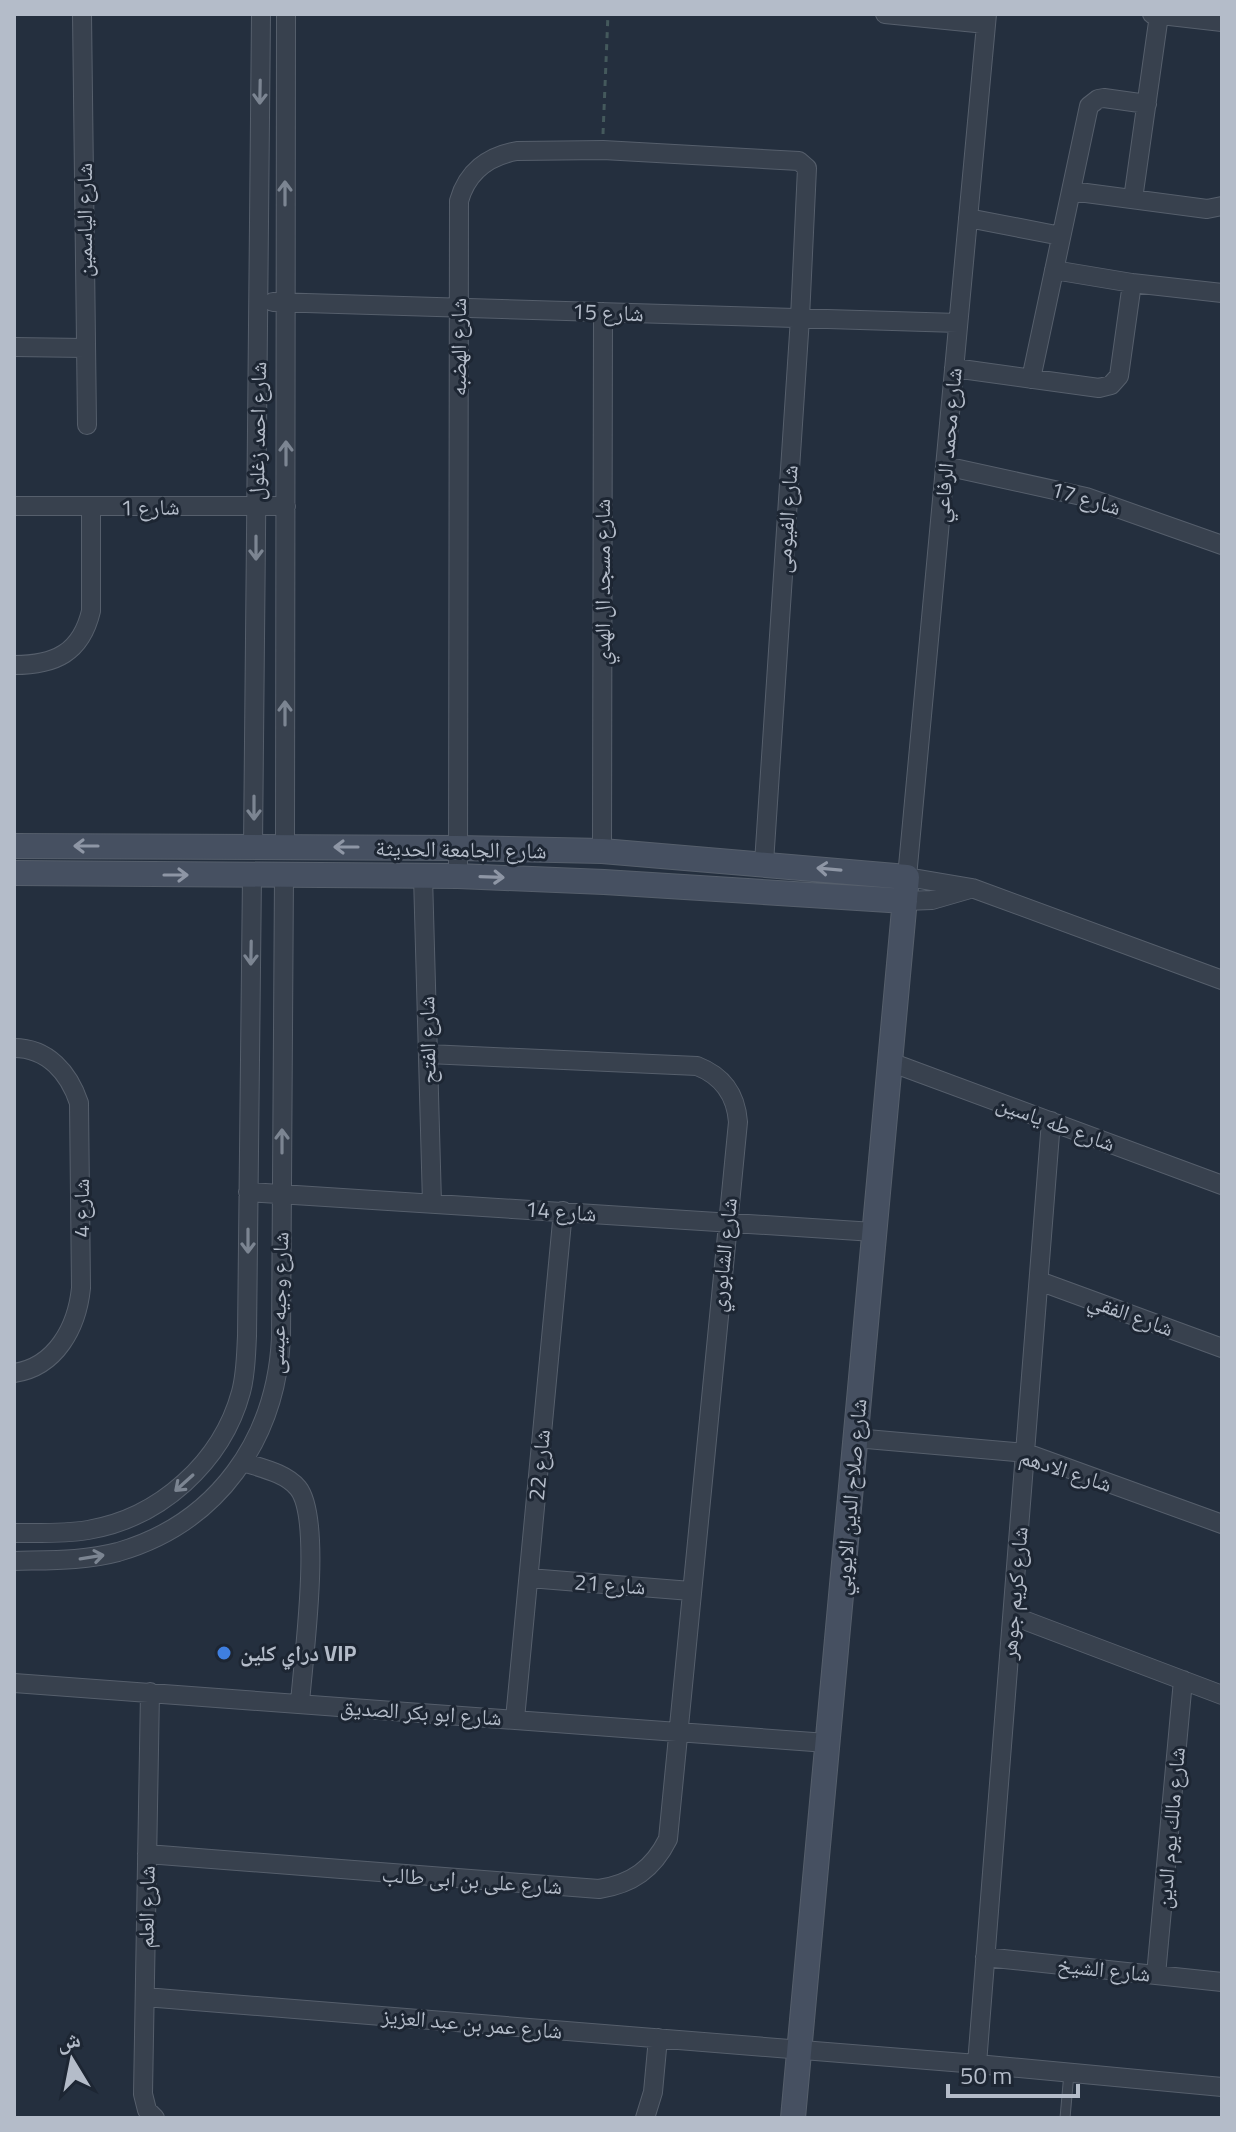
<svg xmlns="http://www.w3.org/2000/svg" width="1236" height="2132" font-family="'Titillium Web','Noto Naskh Arabic',sans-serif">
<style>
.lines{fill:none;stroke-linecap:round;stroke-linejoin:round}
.lane-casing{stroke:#565f6c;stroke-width:11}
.street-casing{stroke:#565f6c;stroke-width:20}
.secondary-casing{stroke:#565f6c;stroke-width:26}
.path{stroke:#44595c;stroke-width:3;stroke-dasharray:6 6;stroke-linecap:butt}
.lane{stroke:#38414e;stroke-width:9}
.street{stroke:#38414e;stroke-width:18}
.secondary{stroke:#465061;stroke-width:24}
.oneway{stroke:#7c8592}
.oneway2{stroke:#8e96a5}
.shop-dot{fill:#3f7fe0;stroke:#1d2633;stroke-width:3}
.labels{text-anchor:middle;stroke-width:6;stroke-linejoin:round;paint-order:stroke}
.street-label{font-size:22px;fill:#b4bcc9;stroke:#1d2633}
.poi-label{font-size:22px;font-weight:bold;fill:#b4bcc9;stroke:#1d2633;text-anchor:start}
</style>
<rect width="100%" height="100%" fill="#242f3e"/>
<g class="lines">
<defs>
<path id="lane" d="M1065,2118L1069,2073"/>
<path id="street" d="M82,14L87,425
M885,14L986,24
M987,14L907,877L972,888L1222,980
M1152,14L1222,22
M1071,191L1207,209L1222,206
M1133,199L1159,15
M968,218L1061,236
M1054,270L1132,283L1222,293
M273,302L958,323
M14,347L85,348
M954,368L1099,388L1111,385L1119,376L1132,283
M1031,379L1089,106L1098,99L1104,98L1147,104
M945,466L1086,497L1222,545
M14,506H286
M14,665C55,665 81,653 91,611V508
M253,847L261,14
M285,847L286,14
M602,851L603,312
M423,876L432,1203
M458,876L459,201C467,172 488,156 517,151L603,150L799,161L807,168L800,318L764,863
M905,901L932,900L970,889
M14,1048C48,1048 69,1073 79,1103L81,1288C77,1327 56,1367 14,1373
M890,1062L1222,1185
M248,1192L874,1232
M1039,1281L1222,1348
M855,1438L1026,1453L1222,1524
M243,1462C261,1468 286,1473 298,1488C323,1519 303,1660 300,1703
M14,1533C39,1533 64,1534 88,1530C160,1518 222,1462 241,1392C246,1374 246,1354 247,1336L252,875
M14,1561C49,1560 84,1561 118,1552C218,1523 276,1439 281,1338L284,875
M529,1578L691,1591
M1013,1616L1222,1695
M14,1683L827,1743
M150,1692L143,2094L147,2110L155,2118
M515,1719L563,1211
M147,1854L599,1889C632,1884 653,1869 668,1839L738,1122C736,1095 723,1076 697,1066L428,1054
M985,1957L1222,1982
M1156,1975L1183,1680
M145,1997L977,2064L1222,2087
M977,2064L1051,1121
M645,2118L653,2092L658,2038"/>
<path id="secondary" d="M14,846L458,848L602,851L907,877L793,2118
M14,873L458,876L604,882L905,901"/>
</defs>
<use href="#lane" class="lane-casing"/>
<use href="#street" class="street-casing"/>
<use href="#secondary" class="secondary-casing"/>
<path class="path" d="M603,134L608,14"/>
<use href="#lane" class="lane"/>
<use href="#street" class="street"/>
<use href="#secondary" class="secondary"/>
</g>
<defs><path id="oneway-shaft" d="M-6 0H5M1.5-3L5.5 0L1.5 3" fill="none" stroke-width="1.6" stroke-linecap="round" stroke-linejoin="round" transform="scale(2)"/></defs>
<g class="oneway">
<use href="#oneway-shaft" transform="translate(260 92) rotate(91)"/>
<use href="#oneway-shaft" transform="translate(285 193) rotate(-90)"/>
<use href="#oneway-shaft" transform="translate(286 453) rotate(-90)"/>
<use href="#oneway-shaft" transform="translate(256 548) rotate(90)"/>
<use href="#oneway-shaft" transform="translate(285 713) rotate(-90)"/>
<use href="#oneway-shaft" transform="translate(254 808) rotate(90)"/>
<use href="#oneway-shaft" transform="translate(251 953) rotate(91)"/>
<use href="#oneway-shaft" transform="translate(282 1141) rotate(-90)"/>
<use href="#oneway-shaft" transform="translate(248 1241) rotate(90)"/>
<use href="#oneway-shaft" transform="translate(184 1483) rotate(138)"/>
<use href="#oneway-shaft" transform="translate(92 1557) rotate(-9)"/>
</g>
<g class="oneway2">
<use href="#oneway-shaft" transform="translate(86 846) rotate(-180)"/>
<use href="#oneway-shaft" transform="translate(346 847) rotate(-180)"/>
<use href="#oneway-shaft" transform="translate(829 869) rotate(-175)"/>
<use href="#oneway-shaft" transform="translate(176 875)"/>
<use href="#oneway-shaft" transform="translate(492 877) rotate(2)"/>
</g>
<circle class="shop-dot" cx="224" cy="1653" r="8"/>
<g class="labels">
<g class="street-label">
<text transform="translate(84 220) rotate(-90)" y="8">شارع الياسمين</text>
<text transform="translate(608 312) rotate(2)" y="8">شارع 15</text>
<text transform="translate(458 347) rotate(-90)" y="8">شارع الهضبه</text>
<text transform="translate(257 431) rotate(-89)" y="8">شارع احمد زغلول</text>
<text transform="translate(947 445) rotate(-85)" y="8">شارع محمد الرفاعي</text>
<text transform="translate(1086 498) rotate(16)" y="8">شارع 17</text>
<text transform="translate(150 507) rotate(-1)" y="8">شارع 1</text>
<text transform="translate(786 519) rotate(-86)" y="8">شارع الفيومى</text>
<text transform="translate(602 582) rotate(-90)" y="8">شارع مسجد ال الهدي</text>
<text transform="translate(461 849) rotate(1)" y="8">شارع الجامعة الحديثة</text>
<text transform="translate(427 1040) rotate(-91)" y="8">شارع الفتح</text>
<text transform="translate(1056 1123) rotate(20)" y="8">شارع طه ياسين</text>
<text transform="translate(81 1208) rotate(-90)" y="8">شارع 4</text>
<text transform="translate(561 1211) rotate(4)" y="8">شارع 14</text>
<text transform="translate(723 1255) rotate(-84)" y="8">شارع الشابوري</text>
<text transform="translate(278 1303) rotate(-88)" y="8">شارع وجيه عيسى</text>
<text transform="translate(1131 1314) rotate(20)" y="8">شارع الفقي</text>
<text transform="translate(539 1465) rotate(-85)" y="8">شارع 22</text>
<text transform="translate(1066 1470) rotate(18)" y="8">شارع الادهم</text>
<text transform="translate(850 1497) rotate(-85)" y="8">شارع صلاح الدين الايوبي</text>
<text transform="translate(610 1584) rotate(4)" y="8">شارع 21</text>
<text transform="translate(1014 1593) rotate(-85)" y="8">شارع كريم جوهر</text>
<text transform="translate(421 1712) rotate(4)" y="8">شارع ابو بكر الصديق</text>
<text transform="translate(1170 1828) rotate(-85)" y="8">شارع مالك يوم الدين</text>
<text transform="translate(472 1880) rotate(4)" y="8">شارع على بن ابى طالب</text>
<text transform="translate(146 1907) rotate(-89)" y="8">شارع العلم</text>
<text transform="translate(1104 1969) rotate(6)" y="8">شارع الشيخ</text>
<text transform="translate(472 2023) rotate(5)" y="8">شارع عمر بن عبد العزيز</text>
</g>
<g class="poi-label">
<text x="240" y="1661">دراي كلين VIP</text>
</g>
</g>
<rect width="1236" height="2132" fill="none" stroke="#b4bcc9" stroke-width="32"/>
<g transform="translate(72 2060) rotate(350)" stroke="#1d2633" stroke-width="6" paint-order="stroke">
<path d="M0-6L14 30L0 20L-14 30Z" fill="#b4bcc9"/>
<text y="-12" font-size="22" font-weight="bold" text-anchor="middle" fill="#b4bcc9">ش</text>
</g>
<path d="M948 2084v12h130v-12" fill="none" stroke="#b4bcc9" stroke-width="4"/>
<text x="960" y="2084" font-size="24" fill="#b4bcc9" stroke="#1d2633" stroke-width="6" paint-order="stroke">50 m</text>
</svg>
